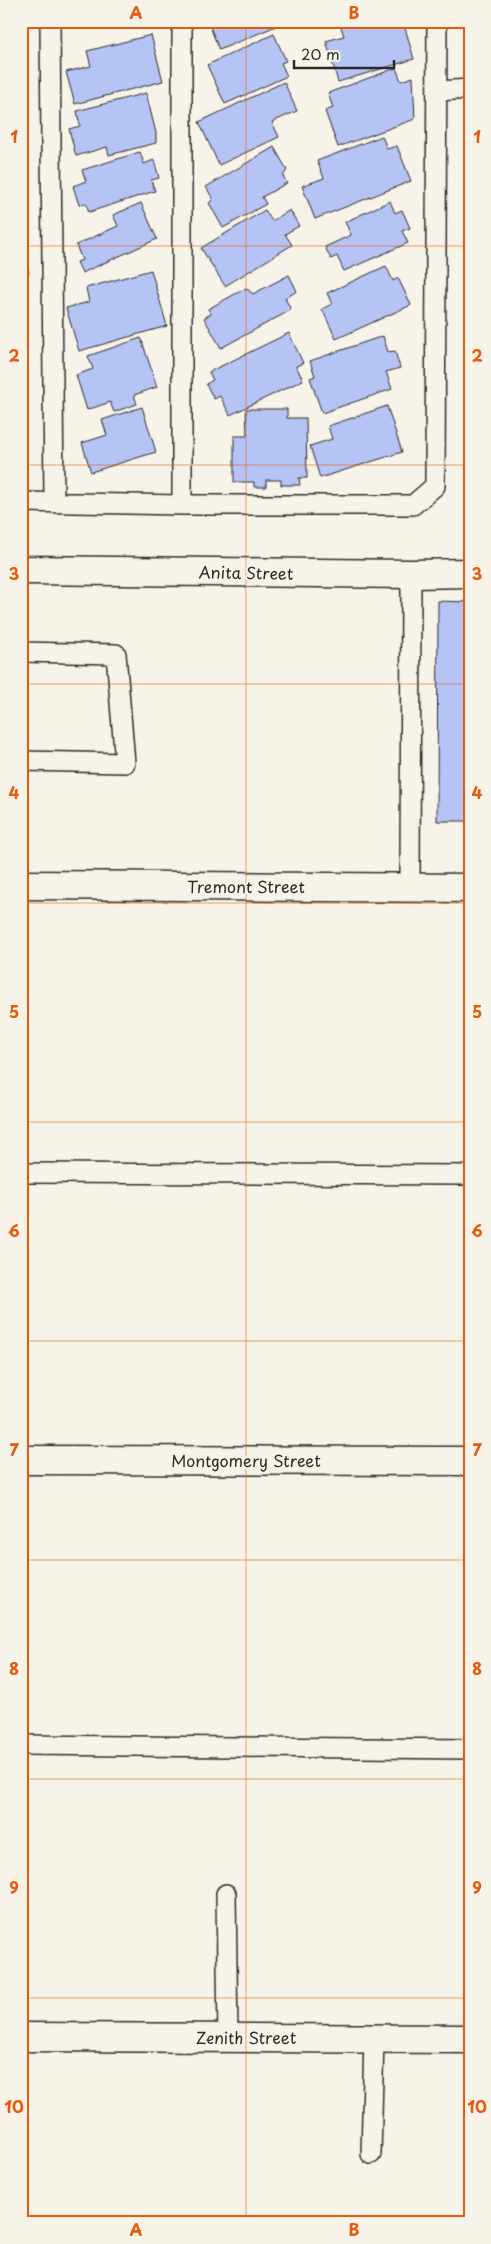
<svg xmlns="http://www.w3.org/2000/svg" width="491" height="2244" font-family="'Playpen Sans',sans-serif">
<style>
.building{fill:#b5c4f4;stroke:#2b2b2b}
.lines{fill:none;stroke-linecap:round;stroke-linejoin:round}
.lane-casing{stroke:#2b2b2b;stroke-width:22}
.street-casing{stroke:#2b2b2b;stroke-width:31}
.secondary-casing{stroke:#2b2b2b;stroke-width:31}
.lane{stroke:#f7f3e8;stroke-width:19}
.street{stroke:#f7f3e8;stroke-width:28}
.secondary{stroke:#f7f3e8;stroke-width:28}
.grid{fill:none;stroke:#e8590c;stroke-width:1;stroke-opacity:0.55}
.labels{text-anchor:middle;stroke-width:4;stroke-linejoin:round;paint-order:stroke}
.street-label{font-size:16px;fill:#2b2b2b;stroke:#f7f3e8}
.neatline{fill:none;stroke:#e8590c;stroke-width:2}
.grid-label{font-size:16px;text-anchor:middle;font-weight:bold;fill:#e8590c}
</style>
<rect width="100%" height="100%" fill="#f7f3e8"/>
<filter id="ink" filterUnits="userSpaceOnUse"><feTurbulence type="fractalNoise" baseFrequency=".02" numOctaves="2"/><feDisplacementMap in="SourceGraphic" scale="10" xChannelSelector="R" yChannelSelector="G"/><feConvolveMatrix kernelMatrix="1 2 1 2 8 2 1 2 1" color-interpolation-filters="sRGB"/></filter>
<g filter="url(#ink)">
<path class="building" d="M72,21H108L73,28Z
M122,21H155L124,27Z
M208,21H288L219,50Z
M350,21H403L414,59L338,82L326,41L344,36L340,24Z
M274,34L286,61L281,63L287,76L225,104L207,65Z
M151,35L163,81L75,104L66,72L91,66L87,51Z
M396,68L401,81L413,77L415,119L338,147L325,111L333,108L328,93Z
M284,82L297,111L272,122L279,137L219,165L199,122Z
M146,93L156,133V143L109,155L107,147L76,156L69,129L80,126L77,111Z
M382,136L387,149L397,146L411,181L315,219L302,186L324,178L317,161Z
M274,147L287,170L283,176L287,183L262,197L266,204L223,228L209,203L213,199L206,187Z
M140,152L144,164L154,160L159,178L151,180L155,191L89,212L86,203L79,205L73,186L86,181L82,170Z
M390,201L395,213L402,210L410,228L402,231L408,243L344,271L337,256L331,259L325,247L351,235L345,222Z
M141,203L157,239L82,273L77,262L82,260L76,245L118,226L113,215Z
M265,210L272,221L290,210L299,226L285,234L292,245L225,286L201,248Z
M21,242L29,273L21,275Z
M386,266L393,281L398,278L411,305L336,339L322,309L332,304L327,293Z
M151,270L167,326L79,351L66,308L89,302L86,288Z
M289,275L297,291L285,298L291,310L221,348L204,318L211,314L208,309L246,288L253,294Z
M289,333L303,363L296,366L303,380L230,415L220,396L214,399L206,384L213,380L209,372Z
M383,336L388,352L395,351L400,368L386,372L392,389L322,413L310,378L315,376L310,361Z
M141,338L157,387L134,395L137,404L114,412L110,402L87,410L76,375L93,369L88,356Z
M387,406L402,452L320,478L310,446L332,439L328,426Z
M142,407L156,452L91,472L82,443L107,435L102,420Z
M246,409H287V418H306L307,478H299L300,485H281V480H266V487H254V482H234V436H247Z
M438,601L470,602V821H437Z"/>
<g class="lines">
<defs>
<path id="lane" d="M50,21L54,503
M182,21V505
M437,91L470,89
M21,502L182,505H413L435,486L437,21
M21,652L116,654L125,763L21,761
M410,888L411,574
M21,1173L470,1175
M21,1745L470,1749
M226,1894L228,2038
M371,2154L374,2039"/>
<path id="street" d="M21,885L470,888
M21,1460L470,1461
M21,2037L470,2039"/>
<path id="secondary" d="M21,570L411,574L470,573"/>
</defs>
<use href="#lane" class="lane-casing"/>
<use href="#street" class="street-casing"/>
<use href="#secondary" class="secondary-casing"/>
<use href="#lane" class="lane"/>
<use href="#street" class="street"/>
<use href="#secondary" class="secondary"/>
</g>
</g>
<path class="grid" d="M246,21V2223M21,246H470M21,465H470M21,684H470M21,903H470M21,1122H470M21,1341H470M21,1560H470M21,1779H470M21,1998H470"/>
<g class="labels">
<g class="street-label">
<text transform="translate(246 573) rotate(1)" y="6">Anita Street</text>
<text x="246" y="893">Tremont Street</text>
<text x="246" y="1467">Montgomery Street</text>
<text x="246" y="2044">Zenith Street</text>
</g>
</g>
<rect width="491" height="2244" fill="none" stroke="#f7f3e8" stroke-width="55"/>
<path d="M294 60v8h100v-8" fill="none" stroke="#2b2b2b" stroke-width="2.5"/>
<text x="301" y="60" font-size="15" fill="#2b2b2b" stroke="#f7f3e8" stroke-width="4" paint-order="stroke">20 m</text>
<rect x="28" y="28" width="436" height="2188" class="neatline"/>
<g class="grid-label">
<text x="136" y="19">A</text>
<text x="354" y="19">B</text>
<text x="14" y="143">1</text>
<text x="477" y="143">1</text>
<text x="14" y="362">2</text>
<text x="477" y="362">2</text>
<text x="14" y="580">3</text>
<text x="477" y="580">3</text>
<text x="14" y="799">4</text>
<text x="477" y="799">4</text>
<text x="14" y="1018">5</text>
<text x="477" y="1018">5</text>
<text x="14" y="1237">6</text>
<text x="477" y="1237">6</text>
<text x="14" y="1456">7</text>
<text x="477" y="1456">7</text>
<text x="14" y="1675">8</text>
<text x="477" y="1675">8</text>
<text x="14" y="1894">9</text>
<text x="477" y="1894">9</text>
<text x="14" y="2113">10</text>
<text x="477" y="2113">10</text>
<text x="136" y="2236">A</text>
<text x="354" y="2236">B</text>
</g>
</svg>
